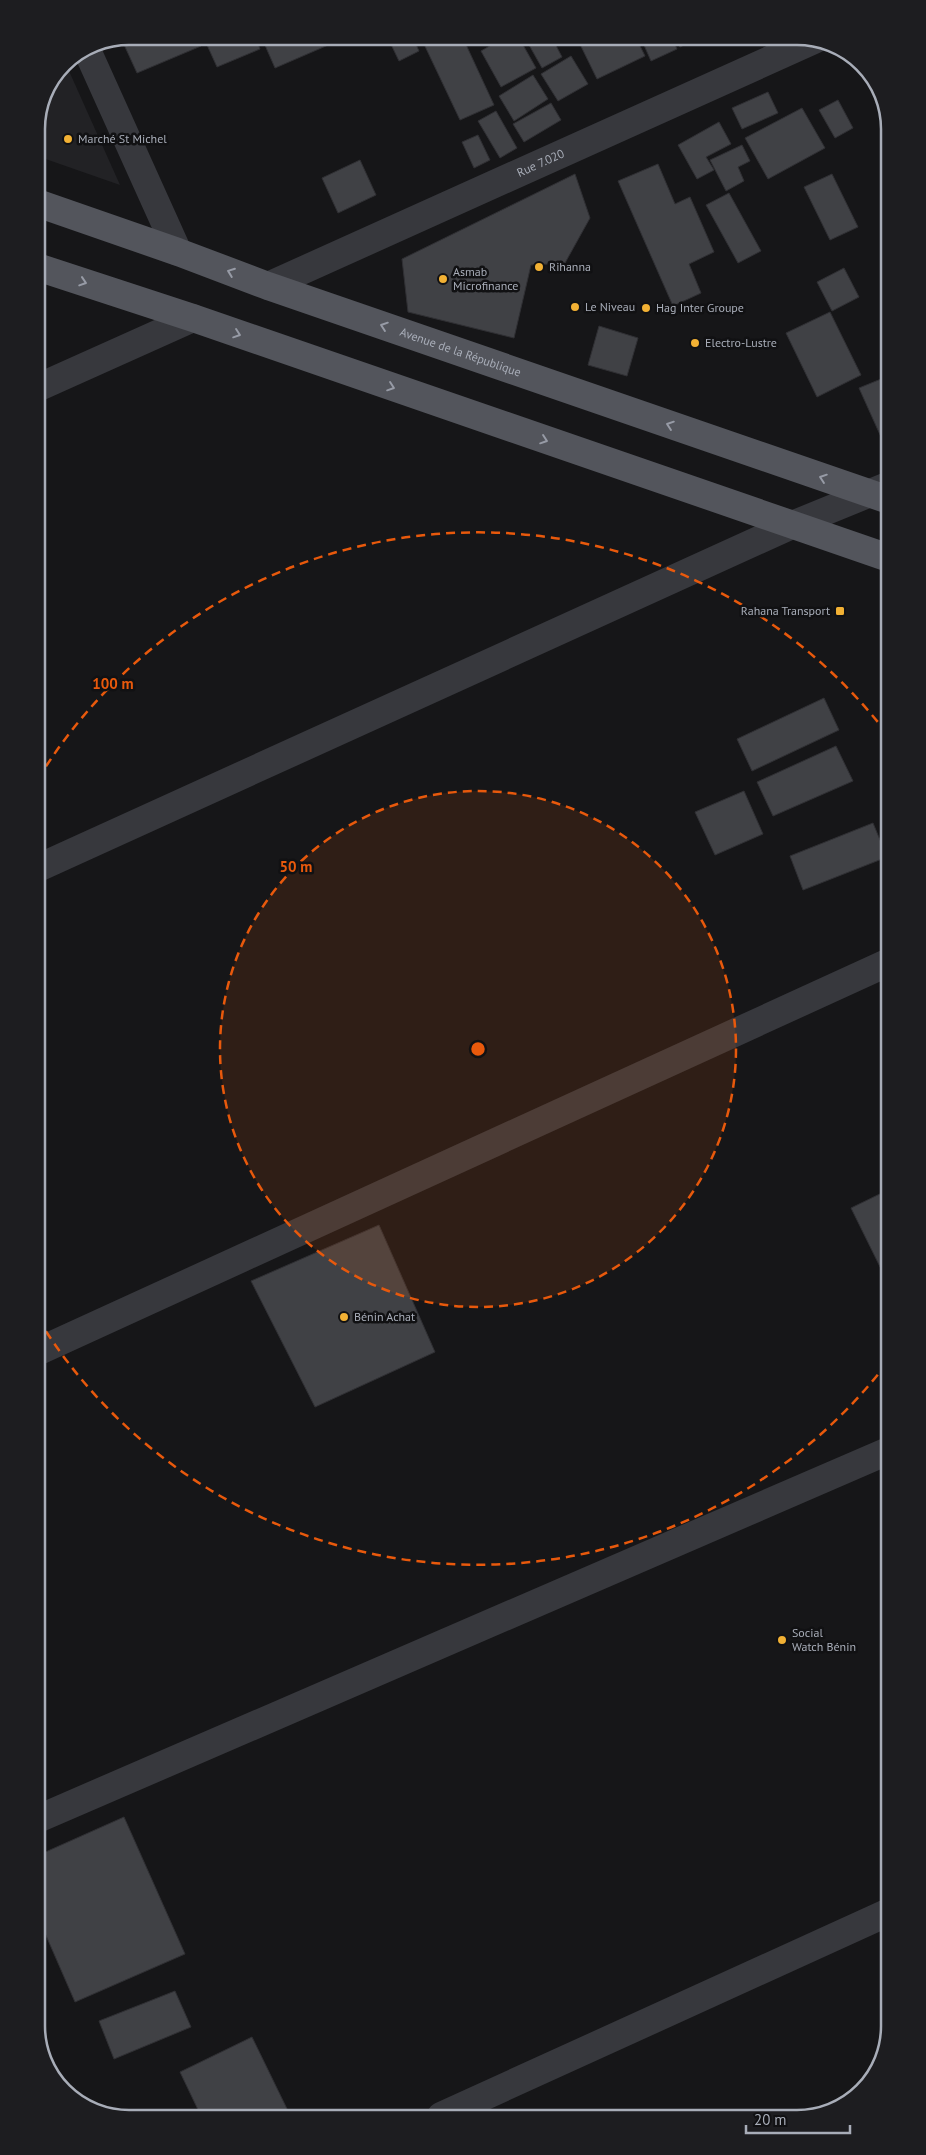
<svg xmlns="http://www.w3.org/2000/svg" width="926" height="2155" font-family="'PT Sans',sans-serif">
<style>
.built{fill:#222225}
.building{fill:#404145;stroke:#303034}
.lines{fill:none;stroke-linecap:round;stroke-linejoin:round}
.minor{stroke:#37383d;stroke-width:28}
.primary{stroke:#53555c;stroke-width:28}
.oneway{stroke:#979ba6}
.ring{fill:none;stroke:#e8590c;stroke-width:2.5;stroke-dasharray:9 6}
.poi-dot{fill:#f2b134;stroke:#111113;stroke-width:2}
.labels{text-anchor:middle;stroke-width:5;stroke-linejoin:round;paint-order:stroke}
.poi-label{font-size:12px;fill:#a8adb8;stroke:#111113;text-anchor:start}
.street-label{font-size:12px;fill:#a8adb8;stroke:#111113}
.rim{fill:none;stroke:#a8adb8;stroke-width:2.5}
.centre{fill:#e8590c;stroke:#111113;stroke-width:2.5}
.ring-label{font-size:15px;text-anchor:middle;font-weight:bold;fill:#e8590c;stroke:#111113;stroke-width:5;stroke-linejoin:round;paint-order:stroke}
</style>
<rect width="100%" height="100%" fill="#161618"/>
<path class="built" d="M65,62L120,185L37,156L36,123Z"/>
<path class="building" d="M129,36H197L201,46L137,73L121,38Z
M203,36H255L260,49L217,67Z
M261,36H349L275,68Z
M387,36H412L419,51L399,61Z
M435,36H462L494,105L460,120L423,42Z
M507,36H518L536,68L501,87L481,51Z
M524,36H551L562,57L542,68Z
M576,36H635L645,56L597,79Z
M640,36H671L677,49L651,61Z
M675,36H702L680,47Z
M571,56L588,84L558,101L541,74Z
M533,75L548,99L514,121L499,96Z
M768,92L778,113L742,129L732,108Z
M838,100L853,128L835,138L819,110Z
M551,103L561,120L524,142L513,124Z
M802,108L825,148L768,179L745,138Z
M496,111L517,148L500,158L478,121Z
M719,122L731,144L706,157L714,170L697,179L678,145Z
M478,135L490,160L474,168L462,142Z
M742,145L750,161L738,167L744,181L726,191L710,160Z
M360,160L376,195L338,213L322,178Z
M658,164L675,204L690,197L714,252L689,264L701,293L673,306L618,181Z
M575,174L590,218L565,263L531,265L514,338L408,312L402,259Z
M832,174L858,227L830,240L804,187Z
M729,193L761,251L738,263L706,205Z
M844,268L859,297L832,311L817,282Z
M830,312L861,375L817,397L786,333Z
M599,326L638,338L627,376L588,365Z
M886,377V448L859,388Z
M824,698L839,730L752,771L737,739Z
M836,746L853,781L773,816L757,782Z
M744,791L763,834L715,855L695,812Z
M873,823L887,857L803,890L790,856Z
M888,1190V1283L851,1208Z
M379,1225L435,1352L315,1407L251,1281Z
M124,1817L185,1954L75,2002L41,1924V1854Z
M175,1991L191,2027L114,2059L99,2021Z
M252,2037L291,2117L202,2118L180,2072Z"/>
<g class="lines">
<g class="minor">
<path d="M86,48L178,252"/>
<path id="s1" d="M268,286L814,40"/>
<path d="M37,388L193,318"/>
<path d="M38,868L792,525L885,487"/>
<path d="M39,1351L887,963"/>
<path d="M40,1818L888,1451"/>
<path d="M441,2116L889,1912"/>
</g>
<g class="primary">
<path id="s2" d="M37,203L178,252L268,286L886,499"/>
<path d="M37,267L193,318L886,557"/>
</g>
</g>
<defs><path id="oneway-chevron" d="M-2-3.5L2.5 0L-2 3.5" fill="none" stroke-width="1.6" stroke-linecap="round" stroke-linejoin="round" transform="scale(1.25)"/></defs>
<g class="oneway">
<use href="#oneway-chevron" transform="translate(231 272) rotate(-159)"/>
<use href="#oneway-chevron" transform="translate(83 282) rotate(18)"/>
<use href="#oneway-chevron" transform="translate(384 326) rotate(-161)"/>
<use href="#oneway-chevron" transform="translate(237 334) rotate(19)"/>
<use href="#oneway-chevron" transform="translate(391 387) rotate(19)"/>
<use href="#oneway-chevron" transform="translate(670 425) rotate(-161)"/>
<use href="#oneway-chevron" transform="translate(544 440) rotate(19)"/>
<use href="#oneway-chevron" transform="translate(823 478) rotate(-161)"/>
</g>
<circle cx="478" cy="1049" r="258" fill="#e8590c" fill-opacity=".12"/>
<g class="ring">
<circle cx="478" cy="1049" r="258"/>
<path d="M887 1363A516 516 0 0 1 40 1322M38 779A516 516 0 0 1 885 731"/>
</g>
<g class="poi-dot">
<circle cx="68" cy="139" r="5"/>
<circle cx="539" cy="267" r="5"/>
<circle cx="443" cy="279" r="5"/>
<circle cx="575" cy="307" r="5"/>
<circle cx="646" cy="308" r="5"/>
<circle cx="695" cy="343" r="5"/>
<rect x="835" y="606" width="10" height="10" rx="2.5"/>
<circle cx="344" cy="1317" r="5"/>
<circle cx="782" cy="1640" r="5"/>
</g>
<g class="labels">
<g class="poi-label">
<text x="78" y="143">Marché St Michel</text>
<text x="549" y="271">Rihanna</text>
<text x="453" y="276">Asmab<tspan x="453" dy="14">Microfinance</tspan></text>
<text x="585" y="311">Le Niveau</text>
<text x="656" y="312">Hag Inter Groupe</text>
<text x="705" y="347">Electro-Lustre</text>
<text x="830" y="615" text-anchor="end">Rahana Transport</text>
<text x="354" y="1321">Bénin Achat</text>
<text x="792" y="1637">Social<tspan x="792" dy="14">Watch Bénin</tspan></text>
</g>
<g class="street-label">
<text dy="4" stroke="none"><textPath href="#s1" startOffset="299">Rue 7.020</textPath></text>
<text dy="4" stroke="none"><textPath href="#s2" startOffset="449">Avenue de la République</textPath></text>
</g>
</g>
<path d="M0 0H926V2155H0ZM129 45H797A84 84 0 0 1 881 129V2026A84 84 0 0 1 797 2110H129A84 84 0 0 1 45 2026V129A84 84 0 0 1 129 45Z" fill="#1d1d20" fill-rule="evenodd"/>
<path class="rim" d="M129 45H797A84 84 0 0 1 881 129V2026A84 84 0 0 1 797 2110H129A84 84 0 0 1 45 2026V129A84 84 0 0 1 129 45Z"/>
<circle cx="478" cy="1049" r="8" class="centre"/>
<g class="ring-label">
<text x="113" y="689">100 m</text>
<text x="296" y="872">50 m</text>
</g>
<path d="M746 2125v8h104v-8" fill="none" stroke="#a8adb8" stroke-width="2.5"/>
<text x="754" y="2125" font-size="15" fill="#a8adb8" stroke="#111113" stroke-width="4" paint-order="stroke">20 m</text>
</svg>
